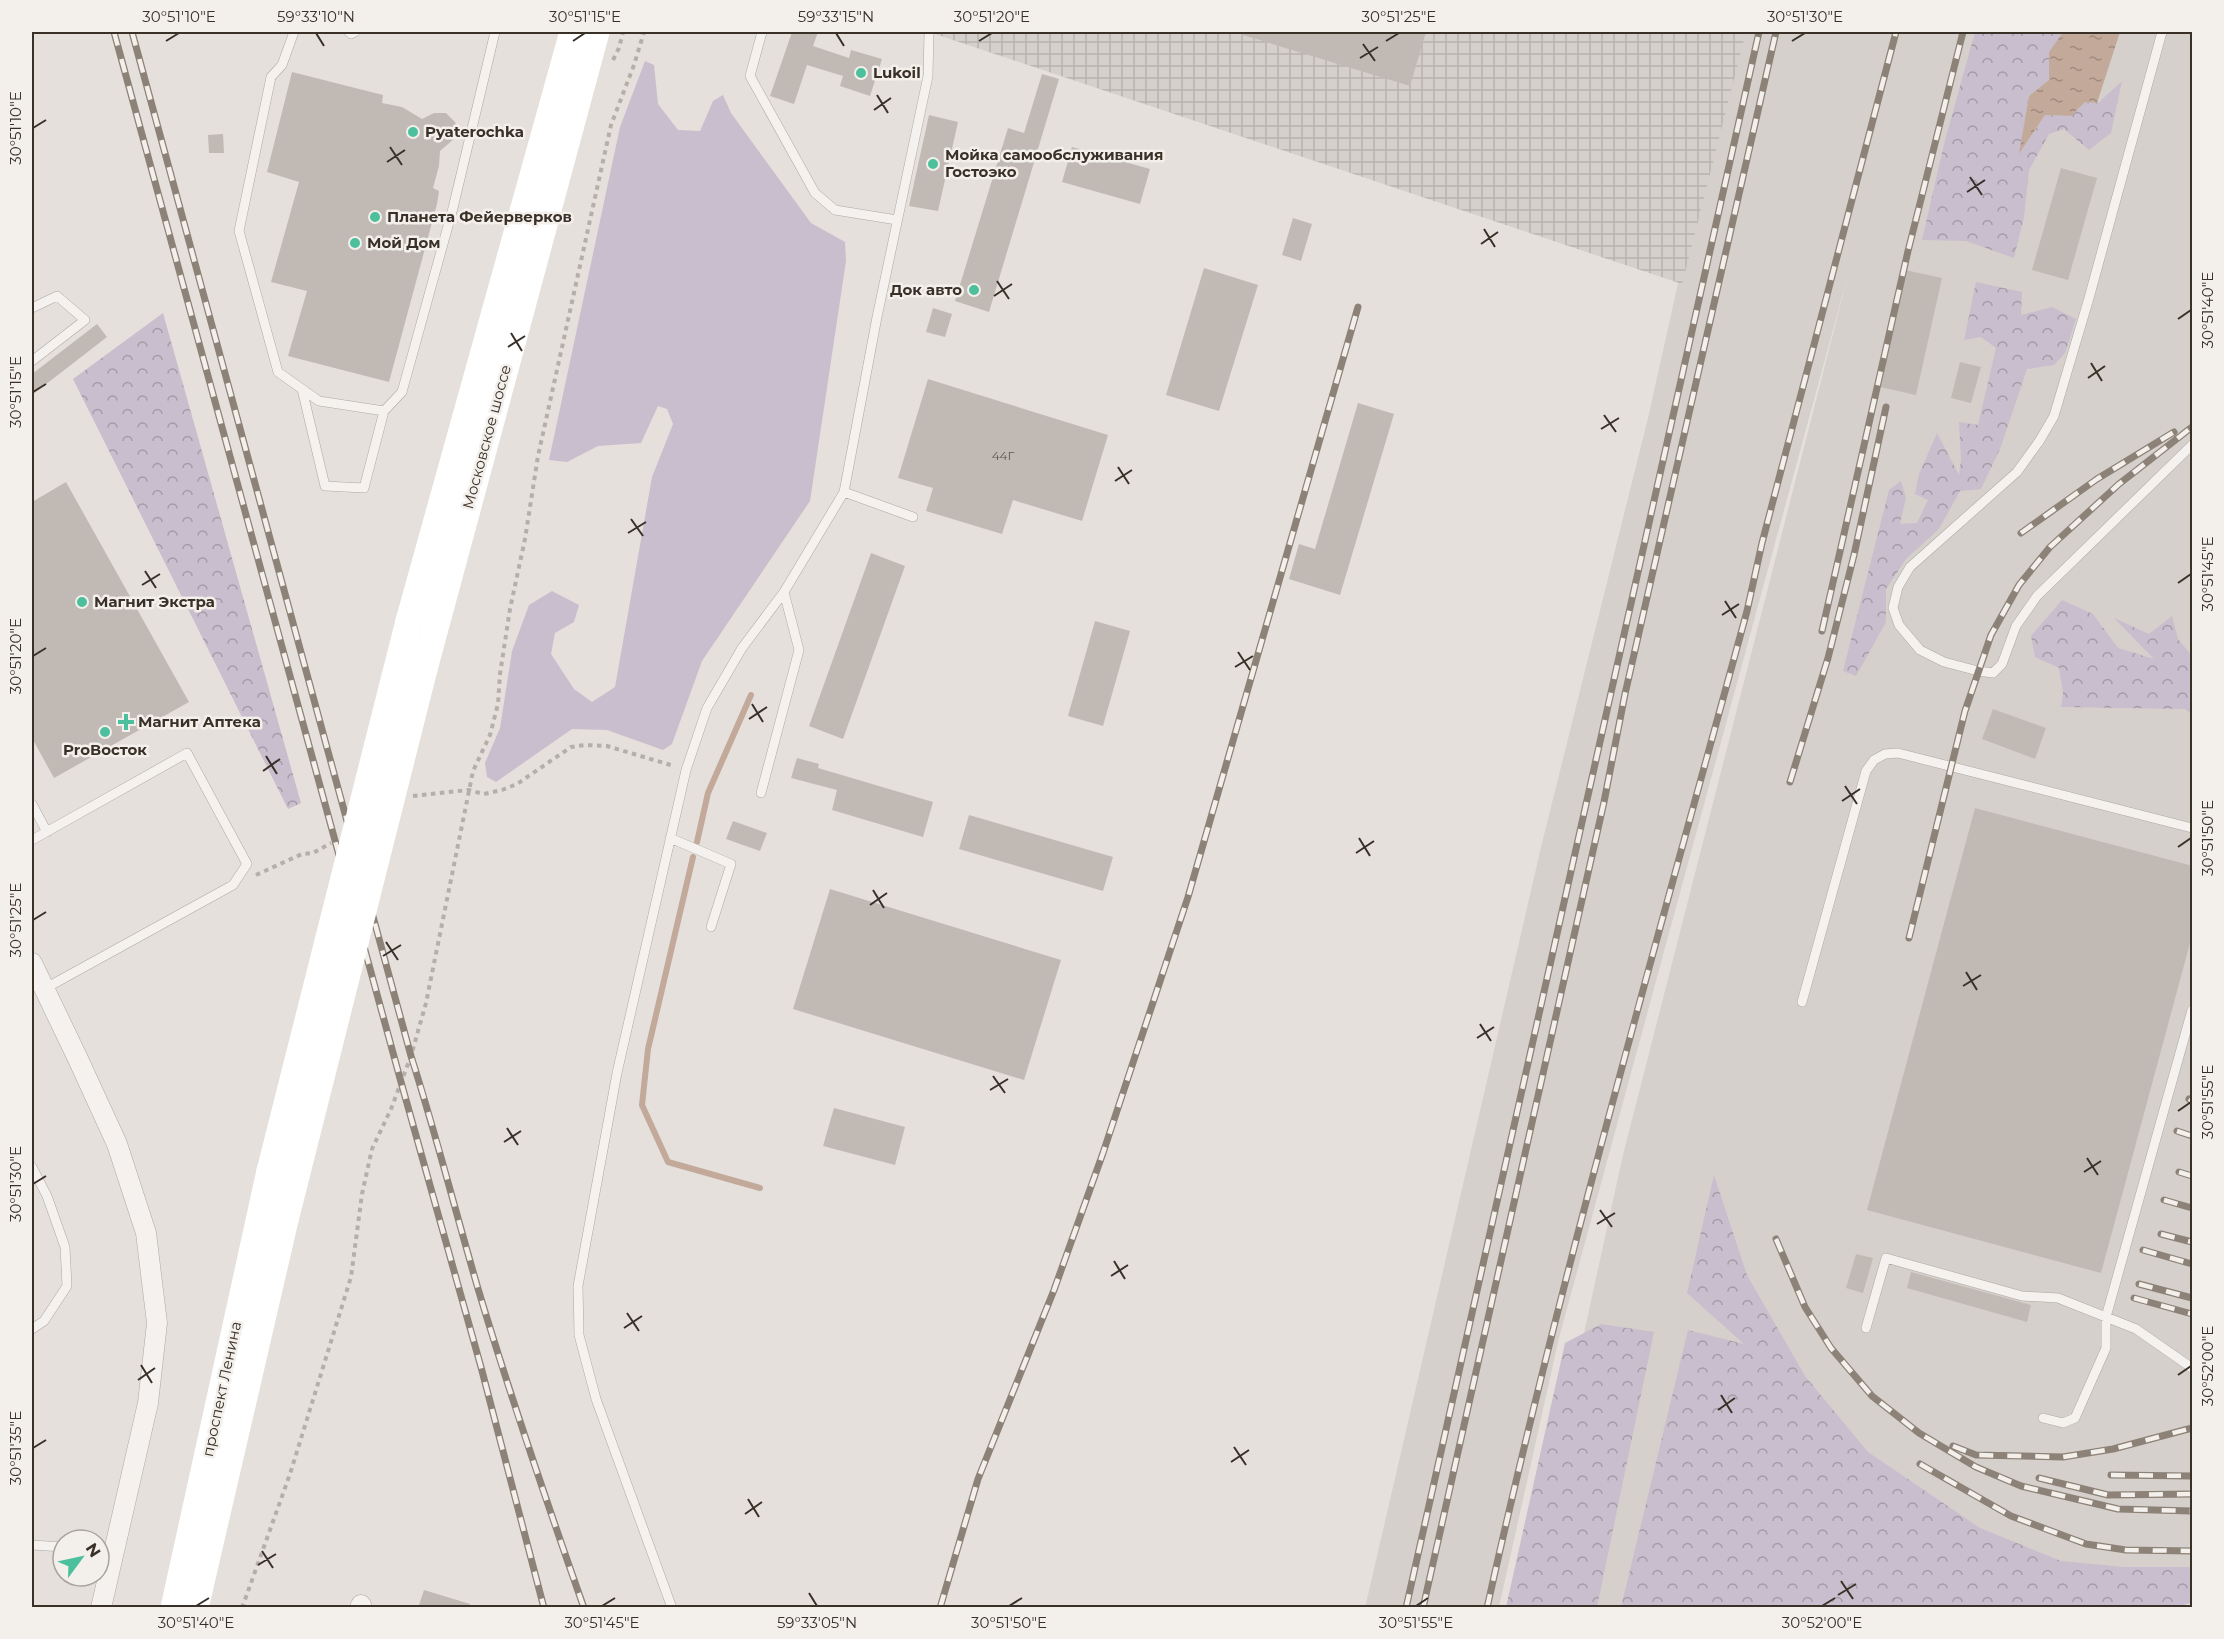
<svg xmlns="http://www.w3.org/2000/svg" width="2224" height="1639" font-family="Montserrat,sans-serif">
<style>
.built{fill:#d5d0cb}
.industrial{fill:url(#industrial-grid)}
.grass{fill:#c8bece}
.forest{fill:url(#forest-crowns)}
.water{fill:url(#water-ripples)}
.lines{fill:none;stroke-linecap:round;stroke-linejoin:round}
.stream{stroke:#c2a99a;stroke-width:6}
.building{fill:#c1bab4}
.service-casing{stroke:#aea8a2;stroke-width:10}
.minor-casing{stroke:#aea8a2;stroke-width:21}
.path{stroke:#b4afab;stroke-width:4;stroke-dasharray:4.5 4.5;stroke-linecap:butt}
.service{stroke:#f4f1ee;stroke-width:9}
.minor{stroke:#f4f1ee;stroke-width:20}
.secondary{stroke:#fff;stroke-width:27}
.rail-casing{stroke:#8d8277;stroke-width:7}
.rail{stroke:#f3efeb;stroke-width:4.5;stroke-dasharray:14;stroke-linecap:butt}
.secondary-bridge{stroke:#fff;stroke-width:27}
.ticks{fill:none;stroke:#393028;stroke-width:2}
.poi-dot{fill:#4cbf9d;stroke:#f3efeb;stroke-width:2}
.labels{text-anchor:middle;stroke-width:5;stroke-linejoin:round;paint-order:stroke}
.number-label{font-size:12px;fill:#5b524b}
.poi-label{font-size:15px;font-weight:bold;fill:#393028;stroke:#f3efeb;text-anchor:start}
.street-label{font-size:15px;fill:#393028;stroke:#f3efeb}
.neatline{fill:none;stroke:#393028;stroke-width:2}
.ticks-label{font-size:15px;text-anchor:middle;fill:#393028}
</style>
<defs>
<pattern id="industrial-grid" width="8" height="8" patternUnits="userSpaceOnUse" patternTransform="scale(1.5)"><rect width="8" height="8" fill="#d5d0cb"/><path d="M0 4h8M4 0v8" fill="none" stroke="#b8b3ae"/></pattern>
<pattern id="forest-crowns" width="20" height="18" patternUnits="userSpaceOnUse" patternTransform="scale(1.5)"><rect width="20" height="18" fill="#c8bece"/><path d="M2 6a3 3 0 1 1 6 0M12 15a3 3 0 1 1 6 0" fill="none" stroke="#a39ba7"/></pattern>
<pattern id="water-ripples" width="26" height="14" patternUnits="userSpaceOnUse" patternTransform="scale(1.5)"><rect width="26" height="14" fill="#c2a99a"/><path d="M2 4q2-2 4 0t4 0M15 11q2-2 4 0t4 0" fill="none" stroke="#9f8a7e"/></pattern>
</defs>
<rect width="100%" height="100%" fill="#e5e0dc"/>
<path class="built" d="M1734,32H2192V1567H2161L2048,1607H1524L1623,1155L1849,271L1559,1338L1499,1607L1365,1608L1542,843L1648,418Z"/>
<path class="industrial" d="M929,32H1746L1682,284Z"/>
<path class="grass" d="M645,61L654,65L658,104L678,130L700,131L713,101L723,95L731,113L811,223L845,242L846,261L810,501L702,661L672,744L663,750L607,730L572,729L496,782L487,777L485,763L500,728L512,651L529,605L552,591L579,605L574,622L555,633L551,654L574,689L592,702L615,687L652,477L673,424L667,409L658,406L641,443L598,446L567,462L549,460L620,127Z"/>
<path class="forest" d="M1975,32H2063L2049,52V80L2029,96L2020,153L2045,115L2071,116L2085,102L2098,103L2122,81L2111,133L2089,150L2064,129L2049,134L2029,170L2024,217L2014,258L1966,241L1922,240L1944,144Z
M1976,282L2022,292L2021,315L2052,307L2076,319L2065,353L2054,365L2027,369L2000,449L1981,489L1960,491L1939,529L1906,559L1886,589V622L1856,676L1843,671L1889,490L1901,481L1906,498L1900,524L1917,523L1928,500L1915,494L1919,474L1937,433L1959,475L1961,460L1959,422L1978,425L1996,348L1981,337L1964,340Z
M163,313L301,803L288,809L73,379Z
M2062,600L2093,614L2118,648L2154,659L2114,618L2149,634L2172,616L2178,639L2192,656V714L2185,709L2061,707L2063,693L2059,668L2035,657L2031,636Z
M1714,1175L1747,1275L1805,1376L1868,1452L1980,1528L2061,1561L2124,1567H2192V1603L2169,1608L1621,1607L1688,1330L1744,1344L1687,1293Z
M1601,1324L1654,1332L1597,1607H1506L1565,1343Z"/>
<path class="water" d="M2063,32H2120L2097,103L2085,102L2071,116L2045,115L2019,154L2029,96L2049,80V52Z"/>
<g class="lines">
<path class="stream" d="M697,842L708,793L751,695
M693,857L648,1049L642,1105L668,1162L760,1188"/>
</g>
<path class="building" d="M792,32H818L813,46L849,58L851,50L882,59L870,96L840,86L843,76L807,65L794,104L770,96Z
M1243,32H1426L1410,86L1243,35Z
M292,72L383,95L382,103L402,107L422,119L434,113H446L455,122L457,128L455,138L440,151L439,166L433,188L439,191L437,204L389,382L288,356L307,291L271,282L299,182L267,172Z
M1042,74L1059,79L989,312L955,301L1008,128L1024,133Z
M929,115L958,122L938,211L909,206Z
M223,134L224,153H209L208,135Z
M1072,147L1150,169L1140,204L1062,182Z
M2061,168L2097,178L2068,280L2032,270Z
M1293,218L1312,224L1301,261L1282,255Z
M1204,268L1258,285L1219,411L1166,395Z
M1905,270L1942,278L1916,395L1880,387Z
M933,308L952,314L945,337L926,332Z
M97,324L107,337L32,395V374Z
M1960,362L1981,367L1971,403L1951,398Z
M928,379L1108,435L1082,521L1013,500L1002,534L926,511L933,488L898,478Z
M1358,403L1394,414L1340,595L1289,579L1299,544L1315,549Z
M66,482L189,702L54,778L32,738V502Z
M871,553L905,566L843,739L809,726Z
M1095,621L1130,631L1103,726L1068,716Z
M1993,709L2046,728L2035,759L1982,739Z
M797,758L819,764L818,768L933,802L923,837L832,810L837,790L791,778Z
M1975,808L2193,866V932L2101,1273L1867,1210Z
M969,815L1113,857L1103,891L959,849Z
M733,821L767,833L760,851L726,839Z
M830,889L1061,960L1024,1080L793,1009Z
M834,1108L905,1127L895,1165L823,1146Z
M1856,1254L1873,1258L1863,1293L1846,1288Z
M1911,1272L2031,1305L2027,1322L1907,1288Z
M424,1590L470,1604V1608H418Z"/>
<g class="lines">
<defs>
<path id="service" d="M294,32L282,65L271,77L239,231L278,372L319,401L384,411L402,392L453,208L495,32
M349,32L351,34L355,32
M762,32L750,76L815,193L835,210L897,220
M2162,32L2089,298L2054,416L2040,440L2017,472L1910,567L1898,587L1893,608L1899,625L1920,650L1944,662L1978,671L1993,673L2002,664L2016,626L2037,596L2192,445
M32,308L57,296L85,320L32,361
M302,389L325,486L364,488L384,411
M844,492L913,517
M761,793L799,650L784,592L844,492L877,317L928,76L929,32
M32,804L47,832
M670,838L731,864L711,927
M32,840L187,753L247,864L233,885L44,989
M1802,1002L1866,771L1874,760L1885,754L1898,753L2192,828
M32,1167L47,1196L65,1247L67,1286L44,1321L32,1329
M1866,1328L1886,1258L2022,1296L2058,1298L2136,1329L2192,1368
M2043,1418L2063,1423L2075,1418L2106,1348V1317L2192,1010
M32,1545L63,1547
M672,1608L596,1399L579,1335L578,1286L617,1073L686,770L707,708L742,648L784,592"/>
<path id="minor" d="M32,963L78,1059L117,1144L146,1233L157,1323L148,1403L101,1608
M360,1608L361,1605"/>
</defs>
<use href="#service" class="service-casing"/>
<use href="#minor" class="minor-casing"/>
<path class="path" d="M613,60L619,48L623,32
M413,796L468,790L484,794L502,790L517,784L571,747L585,745L607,746L674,766
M256,875L302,854L313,853L331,843
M242,1608L290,1474L351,1277L362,1194L372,1149L391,1109L411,1056L426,1003L473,771L490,735L498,704L500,674L510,609L525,539L538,456L611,125L634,65L644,32"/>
<use href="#service" class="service"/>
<use href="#minor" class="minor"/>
<path class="secondary" d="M409,621L573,32
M424,669L596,32
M174,1608L270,1171
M195,1608L285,1220"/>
<defs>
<path id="rail" d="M114,32L401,1082L481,1367L544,1608
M132,32L411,1056C436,1134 456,1214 479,1292C511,1398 547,1503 584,1608
M2021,533L2097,479L2174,432
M1822,631L1908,251L1963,32
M1790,782L1828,658L1854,555L1886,407
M1909,938L1965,711L1991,635L2019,585L2050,547L2119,484L2192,427
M2189,1099L2192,1101
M2177,1131L2192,1136
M2179,1172L2192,1176
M2164,1200L2192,1208
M2161,1234L2192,1242
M1776,1239L1805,1307L1831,1348L1872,1396L1919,1433L1976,1467L2021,1486L2118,1509L2192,1511
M2143,1250L2192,1264
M2139,1284L2192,1298
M2134,1298L2192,1314
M1953,1446L1976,1455L2063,1457L2113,1449L2192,1428
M1920,1464L2011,1516L2086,1544L2126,1550L2192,1551
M2111,1475L2192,1476
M2039,1478L2108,1495L2192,1494
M940,1608L978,1479L1054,1290L1103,1153L1188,897L1358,307
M1406,1608L1759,32
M1423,1608L1604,802L1625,694L1776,32
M1487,1608C1561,1273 1657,942 1747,611L1762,543L1896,32"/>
</defs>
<use href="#rail" class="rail-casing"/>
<use href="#rail" class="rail"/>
<path class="secondary-bridge" d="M270,1171L409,621
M285,1220L424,669"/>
</g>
<path class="ticks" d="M316,33L324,46M836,33L844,46M166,41L179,33M573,41L585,33M979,41L992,33M1386,41L1399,33M1792,41L1805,33M1363,44L1375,61M1360,58L1378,47M877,95L888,113M874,110L891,98M33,128L46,120M390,147L402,165M387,162L405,150M1970,177L1982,195M1967,192L1985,180M1484,229L1495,247M1481,244L1498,232M997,281L1009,299M994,296L1012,284M2178,319L2191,310M511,333L522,351M508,347L525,336M2091,363L2102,381M2088,378L2105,366M33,392L46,384M1604,415L1616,432M1601,429L1619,418M1118,467L1129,484M1115,481L1132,470M631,519L643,536M628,533L646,522M145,571L156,588M2178,583L2191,574M142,585L160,574M1725,601L1736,618M1722,615L1739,604M1238,652L1250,670M33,656L46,648M1235,667L1253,656M752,704L763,722M749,719L767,707M266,756L277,774M263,771L280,759M1845,786L1857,804M1842,801L1860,789M1359,838L1370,856M2178,847L2191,838M1356,853L1374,841M873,890L884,908M870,905L887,893M33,920L46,912M386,942L398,960M383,956L401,945M1966,972L1977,990M1963,986L1981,975M1480,1024L1491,1041M1477,1038L1494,1027M993,1076L1005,1093M990,1090L1008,1079M2178,1111L2191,1102M507,1128L518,1145M504,1142L521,1131M2087,1158L2098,1175M2084,1172L2101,1161M33,1184L46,1176M1600,1210L1612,1227M1597,1224L1615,1213M1114,1261L1125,1279M1111,1276L1128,1265M627,1313L639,1331M624,1328L642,1316M141,1365L152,1383M2178,1375L2191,1366M138,1380L155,1368M1721,1395L1732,1413M1718,1410L1735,1398M1234,1447L1246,1465M33,1448L46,1440M1231,1462L1249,1450M748,1499L759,1517M745,1514L762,1502M262,1551L273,1568M258,1565L276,1554M1841,1581L1853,1599M809,1593L817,1606M1838,1595L1856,1584M196,1606L209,1598M602,1606L615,1598M1009,1606L1022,1598M1416,1606L1428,1598M1822,1606L1835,1598"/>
<g class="poi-dot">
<circle cx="861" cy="73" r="6"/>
<circle cx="413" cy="132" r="6"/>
<circle cx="933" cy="164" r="6"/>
<circle cx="375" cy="217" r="6"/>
<circle cx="355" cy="243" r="6"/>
<circle cx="974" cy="290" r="6"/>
<circle cx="82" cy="602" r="6"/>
<path d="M123 713h6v6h6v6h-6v6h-6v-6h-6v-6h6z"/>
<circle cx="105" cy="732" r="6"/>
</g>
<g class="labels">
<g class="number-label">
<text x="1003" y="460">44Г</text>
</g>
<g class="poi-label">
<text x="873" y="78">Lukoil</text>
<text x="425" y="137">Pyaterochka</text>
<text x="945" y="160">Мойка самообслуживания<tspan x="945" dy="17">Гостоэко</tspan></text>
<text x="387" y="222">Планета Фейерверков</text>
<text x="367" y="248">Мой Дом</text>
<text x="962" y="295" text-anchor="end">Док авто</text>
<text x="94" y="607">Магнит Экстра</text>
<text x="138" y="727">Магнит Аптека</text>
<text x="105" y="755" text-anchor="middle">ProВосток</text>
</g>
<g class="street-label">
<text transform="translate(487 437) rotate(-75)" y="5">Московское шоссе</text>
<text transform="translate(222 1389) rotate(-78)" y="5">проспект Ленина</text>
</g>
</g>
<rect width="2224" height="1639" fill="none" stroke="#f3efeb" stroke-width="66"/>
<g transform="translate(81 1558) rotate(57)"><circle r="28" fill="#f3efeb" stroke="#a9a39d" stroke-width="1.5"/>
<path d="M0-4.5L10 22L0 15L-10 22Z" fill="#4cbf9d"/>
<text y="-9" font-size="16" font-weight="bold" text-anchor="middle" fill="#393028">N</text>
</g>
<rect x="33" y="33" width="2158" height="1573" class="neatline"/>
<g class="ticks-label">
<text x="179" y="22">30°51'10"E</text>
<text x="316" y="22">59°33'10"N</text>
<text x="585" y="22">30°51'15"E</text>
<text x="836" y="22">59°33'15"N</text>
<text x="992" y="22">30°51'20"E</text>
<text x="1399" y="22">30°51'25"E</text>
<text x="1805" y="22">30°51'30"E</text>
<text transform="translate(16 128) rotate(-90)" y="5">30°51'10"E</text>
<text transform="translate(2208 310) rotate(-90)" y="5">30°51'40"E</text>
<text transform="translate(16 392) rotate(-90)" y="5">30°51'15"E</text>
<text transform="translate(2208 574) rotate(-90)" y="5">30°51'45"E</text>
<text transform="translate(16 656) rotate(-90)" y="5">30°51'20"E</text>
<text transform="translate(2208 838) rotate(-90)" y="5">30°51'50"E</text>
<text transform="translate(16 920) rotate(-90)" y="5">30°51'25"E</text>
<text transform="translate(2208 1102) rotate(-90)" y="5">30°51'55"E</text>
<text transform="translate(16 1184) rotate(-90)" y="5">30°51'30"E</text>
<text transform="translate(2208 1366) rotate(-90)" y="5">30°52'00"E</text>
<text transform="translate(16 1448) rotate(-90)" y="5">30°51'35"E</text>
<text x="196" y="1628">30°51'40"E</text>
<text x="602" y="1628">30°51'45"E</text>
<text x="817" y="1628">59°33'05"N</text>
<text x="1009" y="1628">30°51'50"E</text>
<text x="1416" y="1628">30°51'55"E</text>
<text x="1822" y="1628">30°52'00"E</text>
</g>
</svg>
